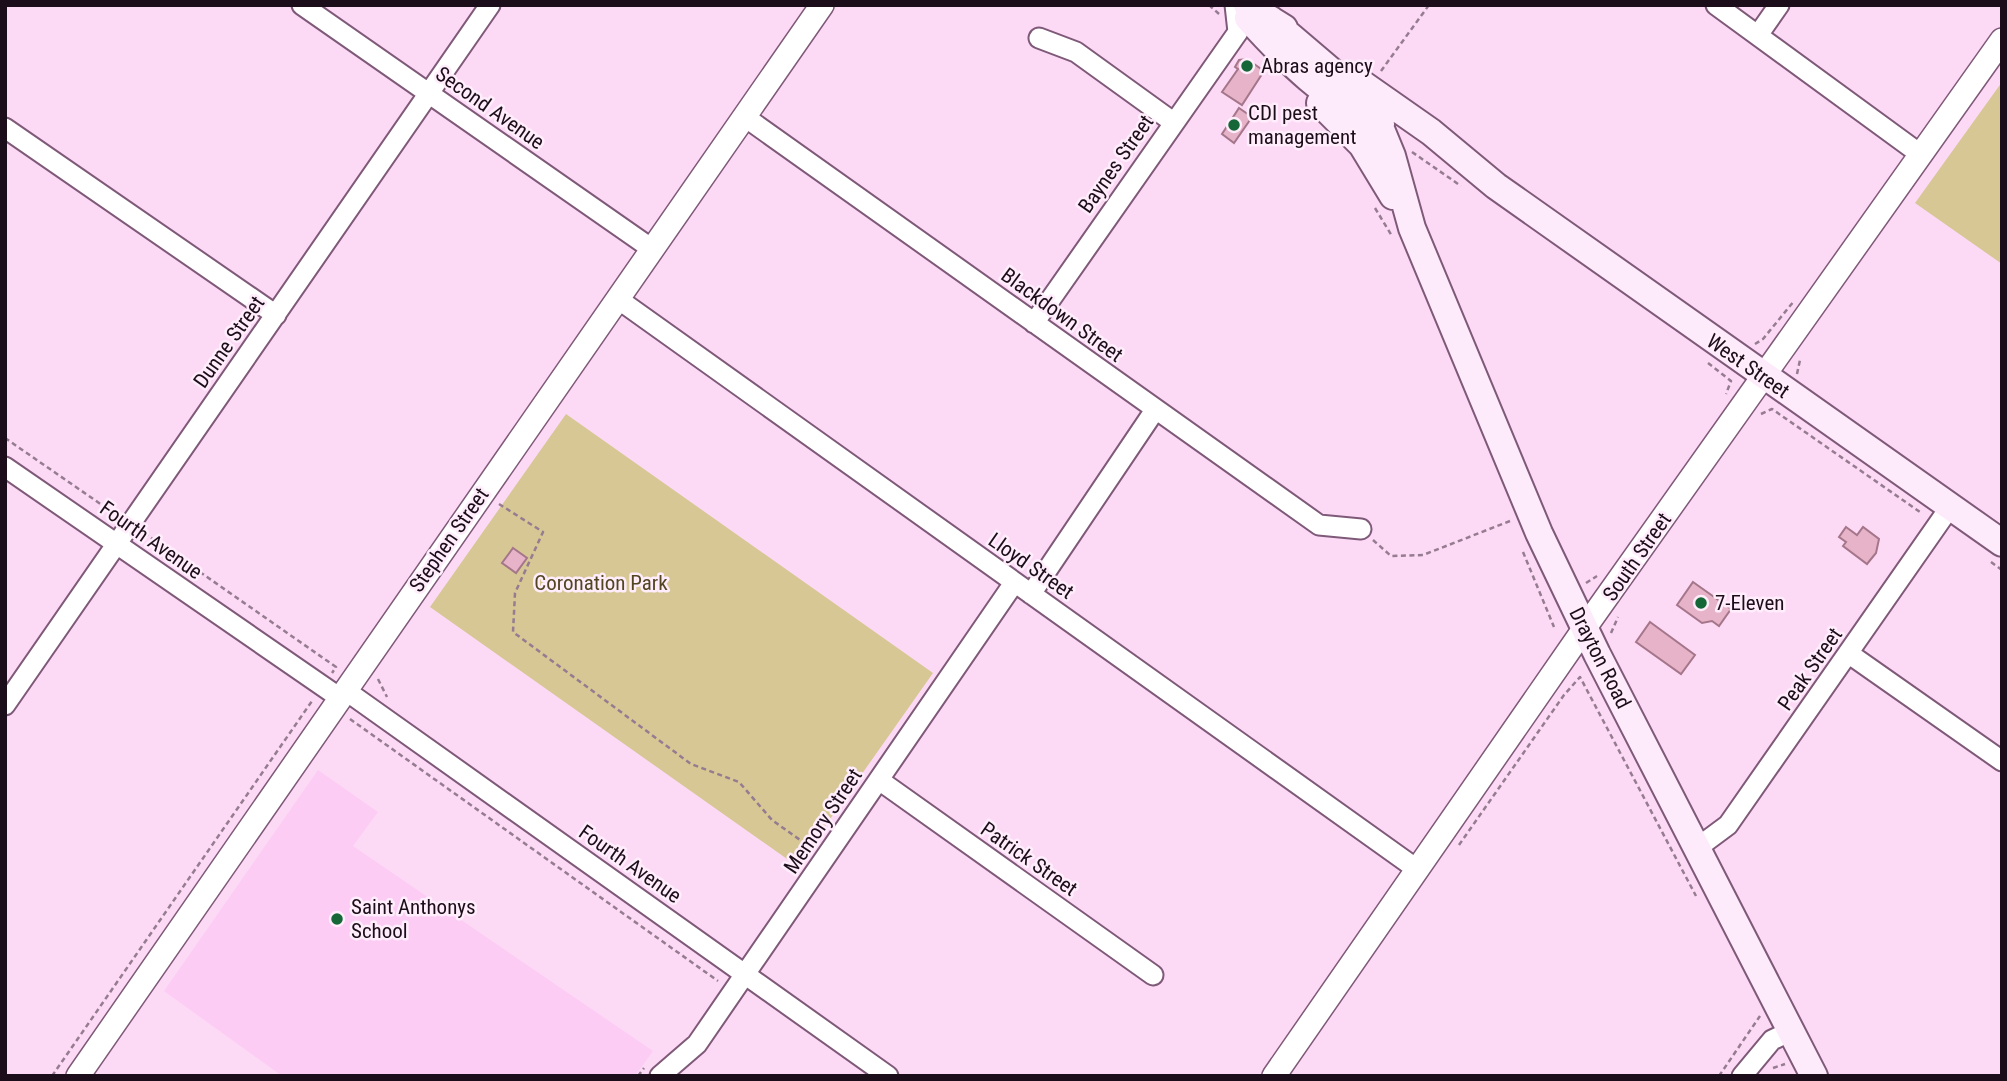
<svg xmlns="http://www.w3.org/2000/svg" width="2007" height="1081" font-family="'Roboto Condensed',sans-serif">
<style>
.built{fill:#fcccf4}
.green{fill:#d7c794}
.building{fill:#e6b3c8;stroke:#a5768a;stroke-width:2}
.lines{fill:none;stroke-linecap:round;stroke-linejoin:round}
.minor-casing{stroke:#7e5978;stroke-width:23}
.tertiary-casing{stroke:#7e5978;stroke-width:26}
.secondary-casing{stroke:#7e5978;stroke-width:30}
.path{stroke:#957c91;stroke-width:2.5;stroke-dasharray:5 3.5;stroke-linecap:butt}
.minor{stroke:#fff;stroke-width:19}
.tertiary{stroke:#fff;stroke-width:23}
.secondary{stroke:#fdeafa;stroke-width:26}
.poi-dot{fill:#166737;stroke:#ffedfb;stroke-width:2.5}
.labels{text-anchor:middle;stroke-width:5;stroke-linejoin:round;paint-order:stroke}
.poi-label{font-size:21px;fill:#1b0d19;stroke:#ffedfb;text-anchor:start}
.street-label{font-size:21px;fill:#1b0d19;stroke:#ffedfb}
.park-label{font-size:21px;fill:#514621;stroke:#ffedfb}
</style>
<rect width="100%" height="100%" fill="#fcdaf6"/>
<path class="built" d="M318,770L378,812L353,846L653,1051L635,1076H282L164,991Z"/>
<path class="green" d="M2002,82V264L1915,203Z
M566,414L933,673L797,866L430,607Z"/>
<path class="building" d="M1247,59L1264,71L1242,105L1222,92L1238,69L1235,67L1239,60Z
M1239,108L1252,117L1234,143L1222,134Z
M1846,527L1857,535L1863,527L1879,539L1876,553L1867,564L1843,546L1846,542L1839,537Z
M513,548L527,558L516,573L502,563Z
M1693,582L1731,609L1719,626L1712,621L1702,623L1677,605Z
M1650,622L1695,655L1681,674L1636,642Z"/>
<g class="lines">
<defs>
<path id="minor" d="M302,5L652,249
M1716,5L1920,154
M1758,35L1779,5
M1039,38L1076,52L1173,122
M745,117L1319,525L1361,529
M5,128L276,315
M618,299L1418,870
M1034,323L1238,32L1235,5
M5,467L340,698
M1031,594L1155,410
M1848,653L2002,761
M345,690L888,1076
M5,705L490,5
M879,780L1153,975
M1697,848L1728,825L1950,507
M660,1076L697,1044L1014,583
M1742,1076L1772,1040L1791,1031"/>
<path id="tertiary" d="M78,1076L822,5
M1274,1076L1584,629L2002,40"/>
<path id="secondary" d="M1247,5L1284,28
M1248,18C1286,60 1328,102 1381,124
M1270,19L1371,105L1392,156L1412,228L1539,533L1597,654L1814,1076
M1361,83L1431,132L1496,186L2002,543
M1320,103L1362,145L1393,196"/>
</defs>
<use href="#minor" class="minor-casing"/>
<use href="#tertiary" class="tertiary-casing"/>
<use href="#secondary" class="secondary-casing"/>
<path class="path" d="M1209,5L1219,14
M1381,71L1429,5
M1412,152L1461,186
M1375,208L1392,236
M1755,344L1763,339L1794,301
M1708,363L1731,381L1726,394
M1797,374L1800,360
M1761,414L1772,409L1920,512
M5,438L115,514
M499,504L543,532L515,593L513,632L691,764L739,782L772,820L810,847
M144,533L336,667L332,673
M1373,540L1391,556L1423,555L1510,521
M1523,552L1554,627
M1991,562L2002,570
M1586,583L1597,576
M1611,633L1618,617
M378,679L387,697
M350,719L718,981
M1459,845L1564,695L1580,677L1696,896
M1773,1068L1785,1064
M52,1076L312,701
M638,1076L644,1068
M1719,1076L1760,1016"/>
<use href="#minor" class="minor"/>
<use href="#tertiary" class="tertiary"/>
<use href="#secondary" class="secondary"/>
</g>
<g class="poi-dot">
<circle cx="1247" cy="66" r="7"/>
<circle cx="1234" cy="125" r="7"/>
<circle cx="1701" cy="603" r="7"/>
<circle cx="337" cy="919" r="7"/>
</g>
<g class="labels">
<g class="poi-label">
<text x="1261" y="73">Abras agency</text>
<text x="1248" y="120">CDI pest<tspan x="1248" dy="24">management</tspan></text>
<text x="1715" y="610">7-Eleven</text>
<text x="351" y="914">Saint Anthonys<tspan x="351" dy="24">School</tspan></text>
</g>
<g class="street-label">
<text transform="translate(490 108) rotate(35)" y="7">Second Avenue</text>
<text transform="translate(1116 164) rotate(-55)" y="7">Baynes Street</text>
<text transform="translate(1062 315) rotate(36)" y="7">Blackdown Street</text>
<text transform="translate(229 342) rotate(-55)" y="7">Dunne Street</text>
<text transform="translate(1748 366) rotate(35)" y="7">West Street</text>
<text transform="translate(151 540) rotate(35)" y="7">Fourth Avenue</text>
<text transform="translate(449 540) rotate(-55)" y="7">Stephen Street</text>
<text transform="translate(1637 557) rotate(-55)" y="7">South Street</text>
<text transform="translate(1031 566) rotate(35)" y="7">Lloyd Street</text>
<text transform="translate(1600 658) rotate(63)" y="7">Drayton Road</text>
<text transform="translate(1810 669) rotate(-55)" y="7">Peak Street</text>
<text transform="translate(823 821) rotate(-56)" y="7">Memory Street</text>
<text transform="translate(1029 859) rotate(35)" y="7">Patrick Street</text>
<text transform="translate(630 864) rotate(35)" y="7">Fourth Avenue</text>
</g>
<g class="park-label">
<text x="601" y="590">Coronation Park</text>
</g>
</g>
<rect width="2007" height="1081" fill="none" stroke="#1b0d19" stroke-width="14"/>
</svg>
